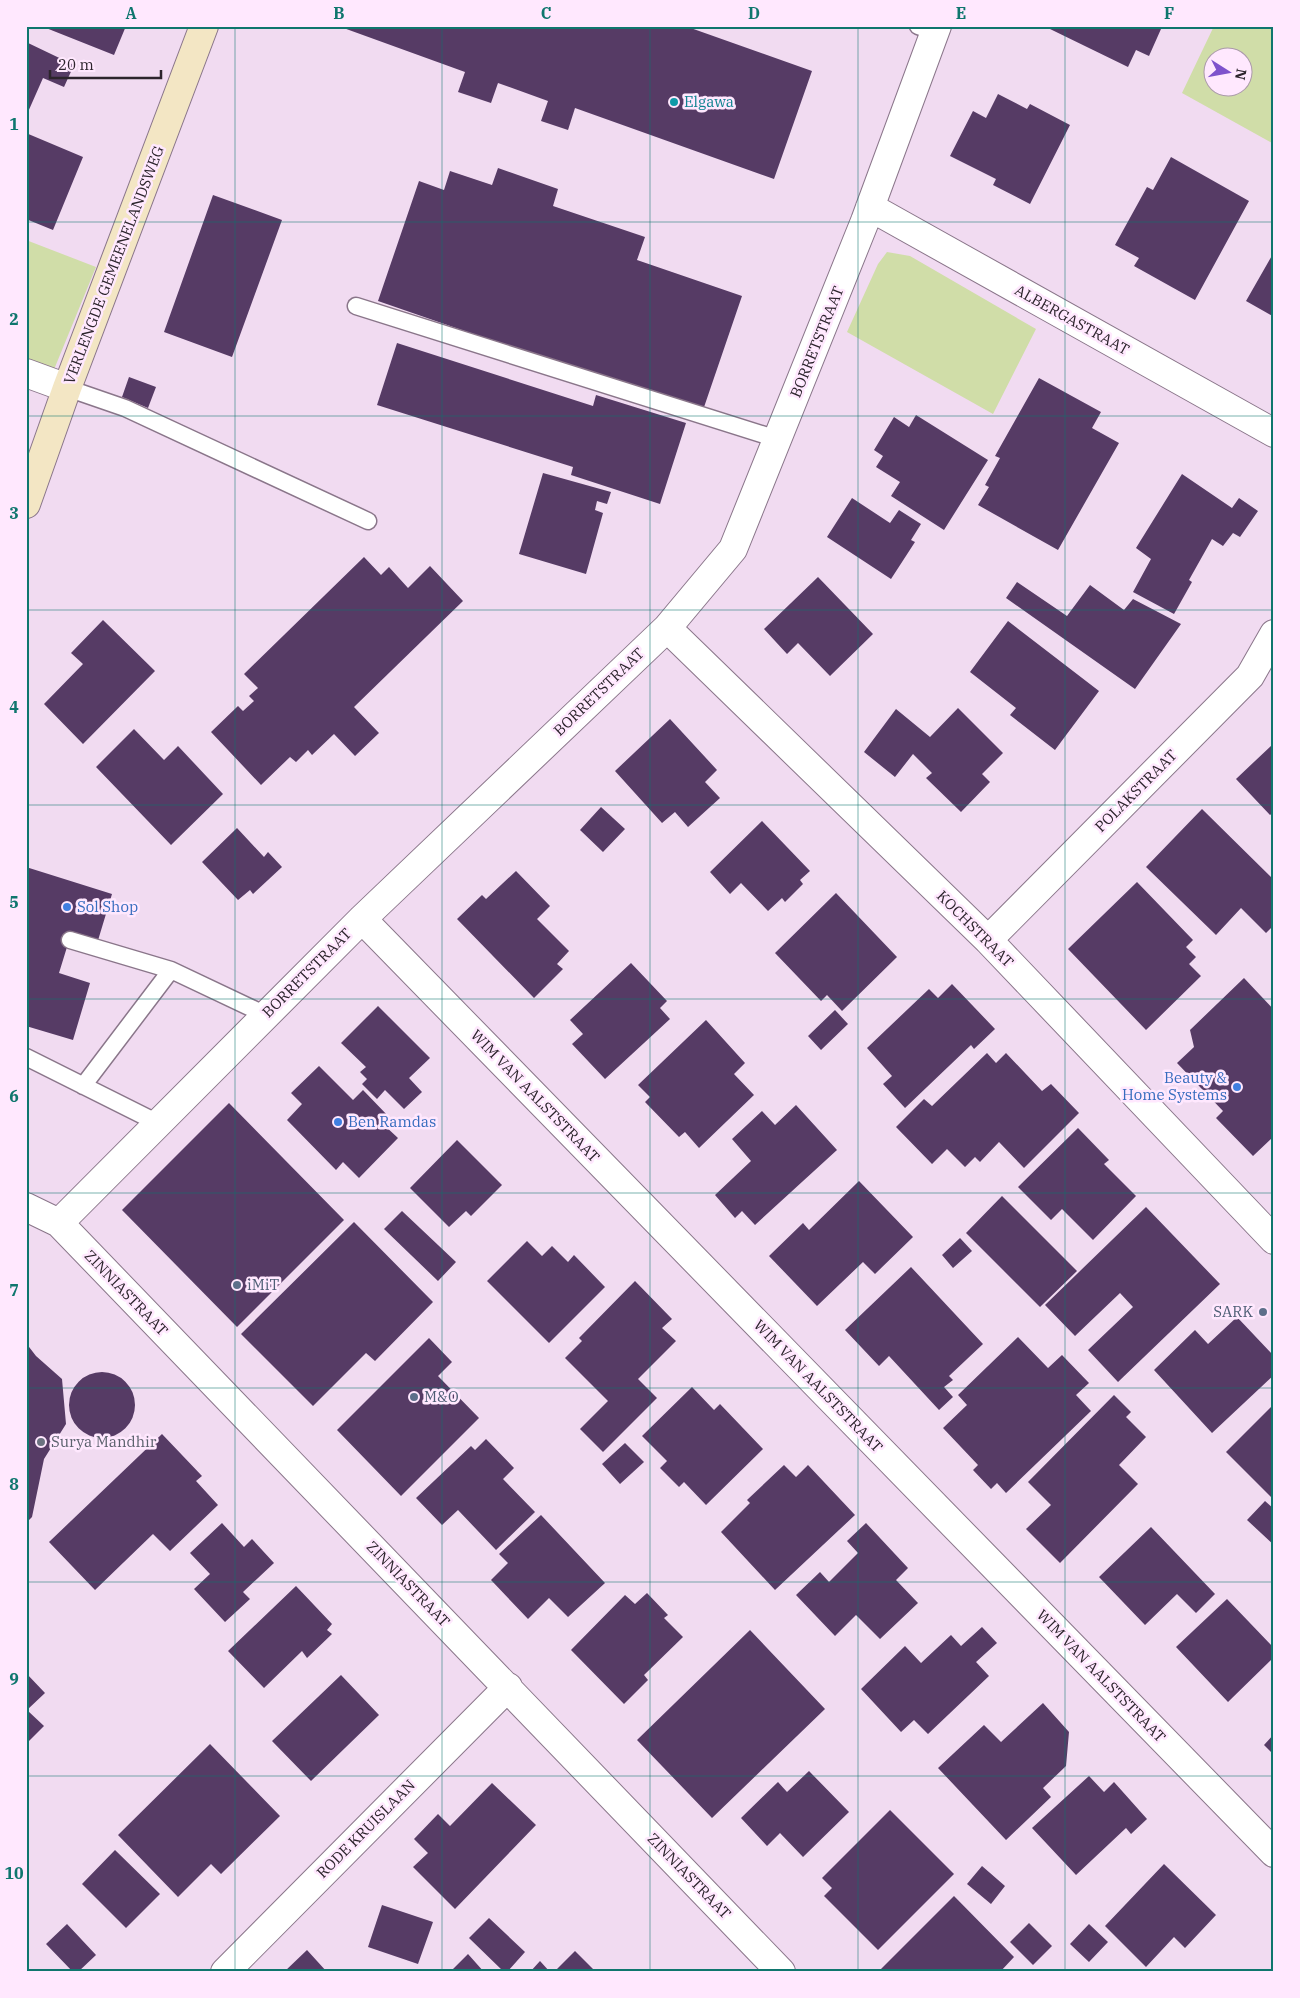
<svg xmlns="http://www.w3.org/2000/svg" width="1300" height="1998" font-family="'IBM Plex Serif',serif">
<style>
.green{fill:#d0dda8;fill-rule:evenodd}
.building{fill:#563b65}
.lines{fill:none;stroke-linecap:round;stroke-linejoin:round}
.lane-casing{stroke:#8a768a;stroke-width:19}
.street-casing{stroke:#8a768a;stroke-width:30}
.secondary-casing{stroke:#8a768a;stroke-width:30}
.lane{stroke:#fff;stroke-width:16}
.street{stroke:#fff;stroke-width:28}
.secondary{stroke:#f3e6c4;stroke-width:28}
.grid{fill:none;stroke:#0f766e;stroke-width:1;stroke-opacity:0.55}
.culture-dot{fill:#0f9aa8;stroke:#ffe8fe;stroke-width:2}
.shop-dot{fill:#3f7fe0;stroke:#ffe8fe;stroke-width:2}
.service-dot{fill:#5c6f8a;stroke:#ffe8fe;stroke-width:2}
.worship-dot{fill:#6b7280;stroke:#ffe8fe;stroke-width:2}
.labels{text-anchor:middle;stroke-width:5;stroke-linejoin:round;paint-order:stroke}
.culture-label{font-size:15px;fill:#0d838f;stroke:#ffe8fe;text-anchor:start}
.street-label{font-size:15px;fill:#2c242c;stroke:#ffe8fe}
.shop-label{font-size:15px;fill:#366cbe;stroke:#ffe8fe;text-anchor:start}
.service-label{font-size:15px;fill:#4e5e75;stroke:#ffe8fe;text-anchor:start}
.worship-label{font-size:15px;fill:#5b616d;stroke:#ffe8fe;text-anchor:start}
.neatline{fill:none;stroke:#0f766e;stroke-width:2}
.grid-label{font-size:16px;text-anchor:middle;font-weight:bold;fill:#0f766e}
</style>
<rect width="100%" height="100%" fill="#f1dbf1"/>
<path class="green" d="M1214,26H1274V144L1182,93ZM1212,58H1242V88H1212Z
M26,240L96,267L53,372L26,362Z
M887,252L910,256L1036,329L993,414L847,332L878,264Z"/>
<path class="building" d="M41,26H126L114,55Z
M338,26H685L812,71L774,179L575,108L568,130L541,121L548,101L498,83L491,103L458,92L465,72Z
M1051,26H1156L1161,29L1149,56L1136,50L1128,67L1050,29Z
M26,42L74,65L64,87L43,78L28,112L26,111Z
M998,94L1027,109L1030,104L1070,125L1030,204L993,185L996,179L950,156L973,111L986,118Z
M26,133L83,157L53,230L26,219Z
M1171,157L1249,201L1195,300L1134,266L1139,258L1115,245L1147,187L1153,190Z
M498,168L558,189L553,206L645,237L637,260L742,296L702,413L378,301L419,181L444,190L450,171L492,185Z
M213,195L282,220L232,357L164,332Z
M1274,252V317L1246,301Z
M397,343L593,406L596,395L686,423L660,504L571,475L573,467L377,405Z
M129,377L156,387L148,408L122,397Z
M1039,378L1101,412L1092,428L1119,443L1058,550L978,505L989,487L985,485L1000,458L995,456Z
M916,415L988,460L944,530L891,496L900,482L876,467L883,456L874,450L894,417L909,427Z
M543,473L611,492L607,504L597,501L595,510L603,513L586,574L519,554Z
M1182,474L1232,508L1239,498L1258,511L1240,537L1233,533L1223,546L1212,539L1189,580L1192,582L1174,614L1133,592L1151,559L1136,548Z
M852,498L890,523L899,510L921,524L911,540L915,542L891,579L827,537Z
M364,557L381,575L389,567L408,588L430,566L463,601L354,707L379,733L355,756L334,734L312,755L308,750L296,762L290,757L261,785L211,732L238,706L243,711L254,701L249,696L258,688L244,674Z
M818,577L873,634L830,676L798,643L787,654L764,629Z
M1017,582L1067,616L1090,585L1124,610L1133,599L1181,624L1135,689L1006,598Z
M103,620L155,671L83,744L44,704L83,664L71,653Z
M1008,621L1099,691L1055,750L1010,715L1016,708L970,672Z
M958,708L1003,753L982,774L990,782L961,812L926,778L932,773L913,754L895,777L864,752L896,709L930,737Z
M670,719L717,770L705,782L720,798L688,827L675,812L662,823L615,771Z
M134,729L164,760L178,746L223,794L171,845L96,767Z
M1274,743V812L1270,815L1236,779Z
M601,807L625,829L603,852L580,830Z
M1202,809L1274,880V925L1266,933L1241,908L1216,935L1146,867Z
M762,821L810,871L800,880L803,884L785,902L782,898L768,911L741,883L730,894L710,872Z
M237,828L264,857L268,852L282,867L253,894L250,890L238,900L202,862Z
M26,867L112,894L96,947L71,934L59,973L90,983L73,1040L26,1026Z
M516,871L550,906L537,919L569,951L557,964L563,969L534,998L457,919L482,895L486,899Z
M1137,882L1193,940L1186,947L1196,957L1189,964L1201,976L1146,1030L1068,949Z
M836,893L897,957L842,1011L827,995L821,1001L775,953Z
M631,963L667,1001L660,1008L670,1019L605,1079L572,1044L583,1034L570,1020Z
M1244,978L1274,1010V1136L1253,1156L1216,1118L1223,1111L1177,1063L1194,1047L1190,1030Z
M952,984L995,1029L974,1049L971,1045L905,1108L883,1084L892,1076L867,1048L929,989L938,998Z
M378,1006L430,1058L409,1078L422,1092L404,1109L385,1090L377,1099L362,1084L367,1079L360,1072L366,1067L341,1043Z
M835,1010L848,1024L821,1050L808,1036Z
M706,1020L745,1063L734,1074L754,1095L699,1148L685,1132L679,1137L645,1102L650,1097L638,1085Z
M987,1053L996,1063L1006,1053L1042,1091L1051,1084L1079,1113L1024,1168L999,1142L980,1162L975,1157L965,1167L947,1149L932,1164L896,1127L924,1099L932,1106Z
M319,1066L353,1100L363,1090L390,1118L384,1125L398,1138L359,1178L343,1162L336,1170L287,1120L302,1104L291,1093Z
M229,1103L344,1220L237,1327L122,1210Z
M796,1105L837,1150L755,1225L742,1211L735,1218L715,1195L751,1161L732,1139L762,1111L775,1125Z
M1078,1128L1109,1160L1104,1164L1136,1196L1093,1240L1062,1209L1051,1220L1018,1187Z
M457,1140L502,1185L471,1216L466,1211L449,1227L410,1188Z
M859,1181L913,1237L875,1274L863,1262L817,1306L769,1256L803,1223L809,1230Z
M1002,1196L1077,1271L1040,1307L966,1233Z
M1146,1207L1220,1284L1118,1382L1088,1350L1133,1307L1120,1293L1075,1336L1045,1305Z
M402,1211L456,1262L438,1281L384,1229Z
M354,1222L433,1302L375,1361L366,1353L313,1406L241,1334Z
M960,1238L972,1251L953,1268L942,1255Z
M527,1241L542,1256L552,1246L568,1262L574,1255L605,1287L549,1343L487,1281Z
M911,1267L983,1344L949,1376L953,1380L944,1387L953,1397L939,1410L889,1356L879,1366L845,1330Z
M635,1281L672,1319L662,1328L676,1341L638,1379L657,1398L603,1452L580,1429L608,1401L565,1358L582,1341L579,1338Z
M1237,1317L1274,1356V1375L1212,1433L1154,1370L1195,1330L1208,1344Z
M1018,1337L1048,1368L1062,1355L1089,1383L1076,1395L1091,1411L1006,1493L997,1483L991,1489L973,1470L978,1465L943,1428L967,1405L958,1395Z
M429,1338L452,1362L438,1376L479,1418L401,1496L337,1430Z
M26,1343L36,1356L62,1379L66,1424L44,1459L32,1517L26,1523Z
M69 1405a33 33 0 1 1 66 0a33 33 0 1 1-66 0Z
M692,1387L714,1410L720,1404L763,1449L706,1505L684,1482L679,1487L660,1468L667,1461L642,1436Z
M1114,1395L1131,1412L1126,1417L1146,1437L1119,1465L1138,1484L1060,1563L1026,1529L1051,1505L1028,1482Z
M1274,1404V1500L1226,1452Z
M162,1434L202,1476L196,1481L218,1505L170,1551L153,1534L95,1590L49,1542Z
M486,1439L514,1468L503,1479L535,1512L496,1550L458,1510L442,1525L416,1498L471,1446L475,1450Z
M625,1443L644,1462L620,1484L602,1464Z
M784,1465L796,1477L808,1465L855,1515L775,1590L721,1532L750,1503L747,1500Z
M1265,1501L1274,1509V1545L1247,1520Z
M541,1515L605,1583L568,1617L549,1598L528,1619L491,1580L508,1563L499,1554Z
M222,1523L244,1547L252,1539L274,1563L243,1592L250,1599L225,1622L194,1589L210,1574L190,1553Z
M866,1523L908,1568L896,1580L918,1603L880,1639L856,1615L835,1636L796,1595L820,1572L829,1582L858,1553L847,1541Z
M1151,1527L1215,1594L1196,1613L1177,1594L1145,1625L1099,1577Z
M296,1586L332,1624L327,1630L332,1634L307,1658L302,1651L264,1688L228,1651Z
M647,1593L668,1615L664,1618L683,1637L644,1675L648,1680L624,1704L571,1650L625,1595L635,1604Z
M1227,1599L1274,1648V1657L1228,1702L1176,1647Z
M982,1627L997,1643L976,1662L989,1676L928,1734L914,1720L901,1732L861,1689L905,1646L921,1663L951,1635L961,1646Z
M750,1630L825,1709L712,1818L637,1740Z
M26,1673L45,1693L27,1710L44,1726L26,1744Z
M341,1675L379,1715L311,1781L272,1741Z
M1043,1703L1069,1732L1066,1766L1043,1788L1051,1797L1006,1840L938,1768L984,1725L1001,1742Z
M1274,1734V1755L1264,1745Z
M210,1744L280,1816L221,1874L211,1864L178,1897L118,1835Z
M809,1771L849,1812L803,1857L780,1833L767,1846L741,1818L778,1782L787,1792Z
M1089,1776L1104,1792L1114,1782L1147,1819L1131,1834L1126,1828L1076,1875L1032,1828Z
M492,1783L536,1825L455,1909L413,1867L428,1853L414,1839L438,1814L450,1826Z
M890,1810L954,1874L878,1950L824,1896L832,1888L822,1878Z
M115,1850L160,1894L126,1928L82,1884Z
M1164,1864L1216,1915L1185,1948L1174,1937L1146,1967L1105,1926Z
M982,1866L1005,1886L991,1904L967,1884Z
M954,1896L1014,1957L1000,1972H878Z
M382,1905L433,1922L418,1964L368,1947Z
M489,1918L525,1952L507,1972H504L469,1938Z
M1029,1923L1052,1946L1033,1965L1010,1942Z
M67,1924L96,1955L78,1972H73L46,1944Z
M1089,1924L1108,1942L1089,1962L1070,1944Z
M307,1950L327,1972H284Z
M575,1951L596,1972H554Z
M468,1954L484,1972H455L453,1969Z
M540,1961L550,1972H530Z"/>
<g class="lines">
<defs>
<path id="lane" d="M918,26L935,32
M356,306L777,439
M67,388L125,408L368,521
M70,940L171,970L266,1015
M26,1057L158,1123
M83,1086L171,970"/>
<path id="street" d="M870,207L1274,433
M26,373L67,388
M667,628L988,940L1274,1240
M362,919L1274,1853
M988,940L1250,676L1274,634
M26,1207L59,1223L781,1972
M59,1223L362,919L667,628L733,549L865,221L937,26
M225,1972L508,1687"/>
<path id="secondary" d="M26,504L67,388L204,26"/>
</defs>
<use href="#lane" class="lane-casing"/>
<use href="#street" class="street-casing"/>
<use href="#secondary" class="secondary-casing"/>
<use href="#lane" class="lane"/>
<use href="#street" class="street"/>
<use href="#secondary" class="secondary"/>
</g>
<path class="grid" d="M235,26V1972M442,26V1972M650,26V1972M858,26V1972M1065,26V1972M26,222H1274M26,416H1274M26,610H1274M26,805H1274M26,999H1274M26,1193H1274M26,1388H1274M26,1582H1274M26,1776H1274"/>
<circle class="culture-dot" cx="674" cy="102" r="5"/>
<g class="shop-dot">
<circle cx="67" cy="907" r="5"/>
<circle cx="1237" cy="1087" r="5"/>
<circle cx="338" cy="1122" r="5"/>
</g>
<g class="service-dot">
<circle cx="237" cy="1285" r="5"/>
<circle cx="1263" cy="1312" r="5"/>
<circle cx="414" cy="1397" r="5"/>
</g>
<circle class="worship-dot" cx="41" cy="1442" r="5"/>
<g class="labels">
<g class="culture-label">
<text x="684" y="107">Elgawa</text>
</g>
<g class="street-label">
<text transform="translate(114 265) rotate(-69)" y="5">VERLENGDE GEMEENELANDSWEG</text>
<text transform="translate(1072 320) rotate(29)" y="5">ALBERGASTRAAT</text>
<text transform="translate(817 342) rotate(-68)" y="5">BORRETSTRAAT</text>
<text transform="translate(599 692) rotate(-44)" y="5">BORRETSTRAAT</text>
<text transform="translate(1136 791) rotate(-45)" y="5">POLAKSTRAAT</text>
<text transform="translate(975 929) rotate(45)" y="5">KOCHSTRAAT</text>
<text transform="translate(307 973) rotate(-45)" y="5">BORRETSTRAAT</text>
<text transform="translate(535 1096) rotate(46)" y="5">WIM VAN AALSTSTRAAT</text>
<text transform="translate(126 1293) rotate(46)" y="5">ZINNIASTRAAT</text>
<text transform="translate(818 1386) rotate(46)" y="5">WIM VAN AALSTSTRAAT</text>
<text transform="translate(408 1584) rotate(46)" y="5">ZINNIASTRAAT</text>
<text transform="translate(1101 1676) rotate(46)" y="5">WIM VAN AALSTSTRAAT</text>
<text transform="translate(366 1829) rotate(-45)" y="5">RODE KRUISLAAN</text>
<text transform="translate(689 1876) rotate(46)" y="5">ZINNIASTRAAT</text>
</g>
<g class="shop-label">
<text x="77" y="912">Sol Shop</text>
<text x="1227" y="1083" text-anchor="end">Beauty &amp;<tspan x="1227" dy="17">Home Systems</tspan></text>
<text x="348" y="1127">Ben Ramdas</text>
</g>
<g class="service-label">
<text x="247" y="1290">iMiT</text>
<text x="1253" y="1317" text-anchor="end">SARK</text>
<text x="424" y="1402">M&amp;O</text>
</g>
<g class="worship-label">
<text x="51" y="1447">Surya Mandhir</text>
</g>
</g>
<rect width="1300" height="1998" fill="none" stroke="#ffe8fe" stroke-width="55"/>
<g transform="translate(1228 72) rotate(101)"><circle r="24" fill="#ffe8fe" stroke="#ab9aaa"/>
<path d="M0-4L9 19L0 12L-9 19Z" fill="#7e52cc"/>
<text y="-8" font-size="14" font-weight="bold" text-anchor="middle" fill="#2c242c">N</text>
</g>
<path d="M50 70v8h111v-8" fill="none" stroke="#2c242c" stroke-width="2.5"/>
<text x="58" y="70" font-size="15" fill="#2c242c" stroke="#ffe8fe" stroke-width="4" paint-order="stroke">20 m</text>
<rect x="28" y="28" width="1244" height="1942" class="neatline"/>
<g class="grid-label">
<text x="131" y="19">A</text>
<text x="339" y="19">B</text>
<text x="546" y="19">C</text>
<text x="754" y="19">D</text>
<text x="961" y="19">E</text>
<text x="1169" y="19">F</text>
<text x="14" y="130">1</text>
<text x="14" y="325">2</text>
<text x="14" y="519">3</text>
<text x="14" y="713">4</text>
<text x="14" y="908">5</text>
<text x="14" y="1102">6</text>
<text x="14" y="1296">7</text>
<text x="14" y="1490">8</text>
<text x="14" y="1685">9</text>
<text x="14" y="1879">10</text>
</g>
</svg>
